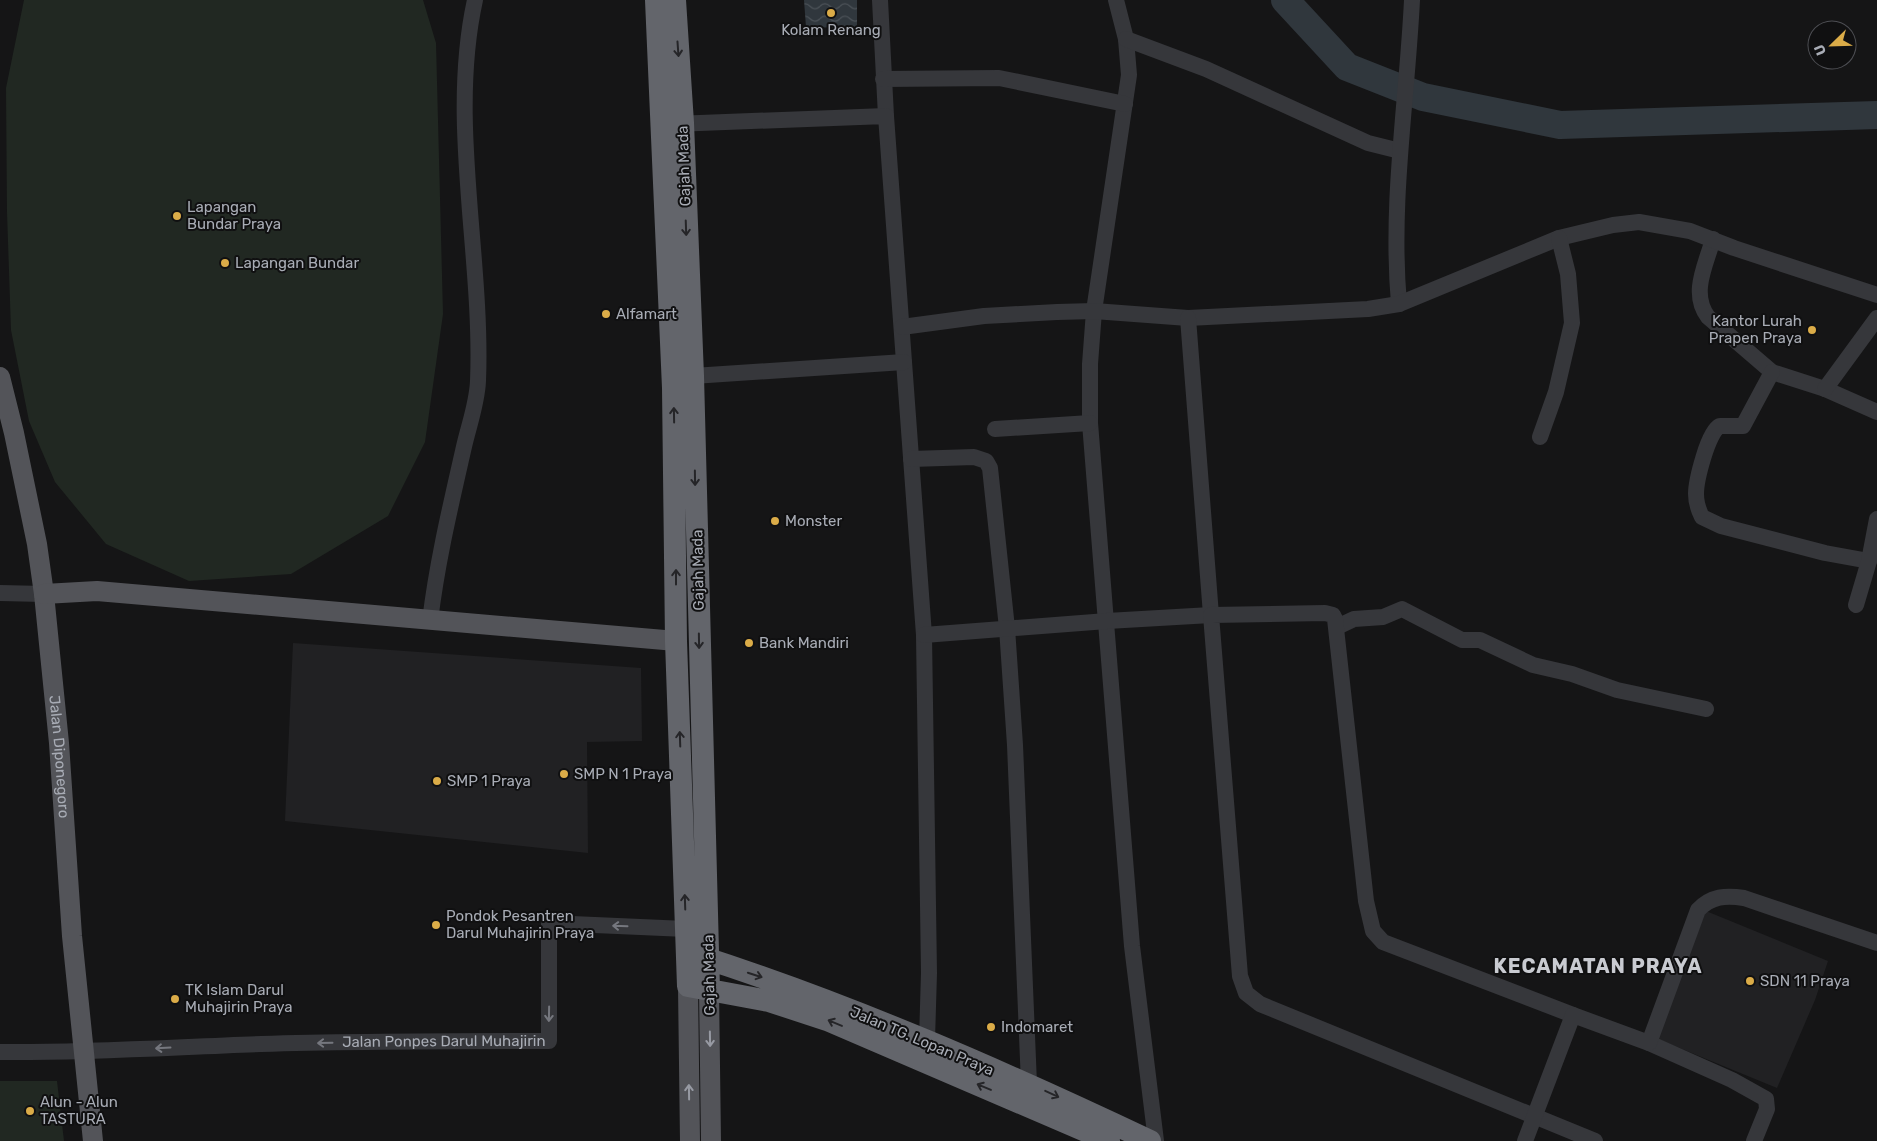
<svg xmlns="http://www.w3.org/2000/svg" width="1877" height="1141" font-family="Rubik,sans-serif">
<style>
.built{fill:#212123}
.pitch{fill:#212822}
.water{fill:url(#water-waves)}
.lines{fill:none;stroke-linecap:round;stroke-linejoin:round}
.river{stroke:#30373d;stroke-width:28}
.minor{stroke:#36373b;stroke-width:16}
.major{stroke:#535459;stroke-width:20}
.highway{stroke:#63656b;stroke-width:22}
.oneway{stroke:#252528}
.oneway2{stroke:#75777e}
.oneway3{stroke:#979aa3}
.poi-dot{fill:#dbac48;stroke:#101011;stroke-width:2}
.labels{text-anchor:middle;stroke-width:4;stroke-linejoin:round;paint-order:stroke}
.poi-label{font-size:15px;fill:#a8acb5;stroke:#101011;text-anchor:start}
.street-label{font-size:15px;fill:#a8acb5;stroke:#101011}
.district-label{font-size:20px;font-weight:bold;letter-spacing:1px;fill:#c9cbd1;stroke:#101011}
</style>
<defs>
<pattern id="water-waves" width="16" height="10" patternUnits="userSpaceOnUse" patternTransform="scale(1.25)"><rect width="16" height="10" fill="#30373d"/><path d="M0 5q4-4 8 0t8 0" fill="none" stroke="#4b5157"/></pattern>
</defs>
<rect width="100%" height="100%" fill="#151516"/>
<path class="built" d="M293,643L641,668L642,741L587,742L588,853L285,821Z
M1706,911L1828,961L1815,1000L1777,1088L1655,1038Z"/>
<path class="pitch" d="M24,0H423L436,43L443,314L425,442L388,516L291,574L189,581L106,544L55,482L29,421L11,330L7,212L6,88Z
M0,1081H57L64,1141H0Z"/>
<path class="water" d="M804,0H857V28L806,27Z"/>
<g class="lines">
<path class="river" d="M1285,0L1347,67L1423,97L1560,125L1877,115"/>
<g class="minor">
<path d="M880,0L886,116"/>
<path d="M1116,0L1126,39L1129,75L1094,311L1090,364V423L1132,946L1156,1141"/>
<path d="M1126,39L1206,69L1368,143L1400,151"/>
<path d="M883,79L999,78L1125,104"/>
<path d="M674,124L886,116L924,635L929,973L927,1040"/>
<path d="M1713,239C1706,265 1690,293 1708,317L1772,372L1825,389L1877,412"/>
<path d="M1399,304C1390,202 1407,102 1412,0"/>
<path d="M902,327L984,316L1057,312L1094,311L1188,318L1368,309L1399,304L1559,238L1613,225L1639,222L1690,231L1734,248L1877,295"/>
<path d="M1772,372L1743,426H1720C1708,431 1696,481 1696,494C1696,503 1698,509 1702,517L1721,526L1825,553L1869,561"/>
<path d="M693,376L904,362"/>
<path d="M1825,389L1877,318"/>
<path d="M995,429L1090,423"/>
<path d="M1540,437L1556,392L1572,323L1568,274L1559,238"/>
<path d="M911,459L974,457L986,461L990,468L1007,628L1015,745L1029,1084"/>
<path d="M0,593L44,594"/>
<path d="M1856,605L1869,561L1877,519"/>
<path d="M430,621C437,563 450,508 463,451C468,427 477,405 478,381C483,256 448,122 475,0"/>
<path d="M1337,627L1354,619L1383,617L1402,609L1462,640H1480L1533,665L1572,674L1617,690L1706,709"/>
<path d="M924,635L1107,621L1211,615L1188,318"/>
<path d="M1573,1015L1383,942L1373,931L1366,901L1335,619L1333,615L1325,613L1211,615L1240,976L1246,993L1260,1004L1595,1141"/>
<path d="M1649,1043L1732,1080L1766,1099L1767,1109L1754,1141"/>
<path id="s1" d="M0,1052C87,1053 174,1047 261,1044C357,1041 453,1041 549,1041V923L686,929"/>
<path d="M1525,1141L1573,1015L1649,1043L1698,910C1711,896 1726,895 1744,898L1877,943"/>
</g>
<g class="major">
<path id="s2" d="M0,377L14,433L37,544L44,594L59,743L72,936L93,1141"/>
<path d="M44,594L97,591L676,641"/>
<path d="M688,986L690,1141"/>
<path d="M709,990L711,1141"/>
</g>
<path class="highway" d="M656,0L673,388L676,641L688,986L769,1001L827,1020L1109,1141
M675,0L683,123L693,376L709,990
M696,955C852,1005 1002,1071 1150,1141"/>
</g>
<defs><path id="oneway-shaft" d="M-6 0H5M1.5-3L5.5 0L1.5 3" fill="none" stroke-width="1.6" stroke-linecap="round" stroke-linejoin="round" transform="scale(1.25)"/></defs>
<g class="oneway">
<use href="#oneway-shaft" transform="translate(678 49) rotate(86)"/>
<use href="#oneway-shaft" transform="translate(686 228) rotate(88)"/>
<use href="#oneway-shaft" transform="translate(674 415) rotate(-91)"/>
<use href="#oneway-shaft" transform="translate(695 478) rotate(89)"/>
<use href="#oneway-shaft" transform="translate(676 577) rotate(-90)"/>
<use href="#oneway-shaft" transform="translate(699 641) rotate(89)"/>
<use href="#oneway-shaft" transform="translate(680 739) rotate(-92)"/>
<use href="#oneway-shaft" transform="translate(685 902) rotate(-92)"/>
<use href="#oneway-shaft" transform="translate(755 975) rotate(18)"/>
<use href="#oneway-shaft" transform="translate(835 1023) rotate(-157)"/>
<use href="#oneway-shaft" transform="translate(984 1087) rotate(-157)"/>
<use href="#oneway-shaft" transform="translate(1052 1094) rotate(25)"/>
</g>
<g class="oneway2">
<use href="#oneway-shaft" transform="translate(620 926) rotate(-178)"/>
<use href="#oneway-shaft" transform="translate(549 1014) rotate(91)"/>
<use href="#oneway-shaft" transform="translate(325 1043) rotate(179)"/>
<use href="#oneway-shaft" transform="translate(163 1048) rotate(177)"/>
</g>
<g class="oneway3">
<use href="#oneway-shaft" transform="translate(710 1039) rotate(89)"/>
<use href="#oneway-shaft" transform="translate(689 1092) rotate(-91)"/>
</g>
<g class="poi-dot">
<circle cx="831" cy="13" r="5"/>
<circle cx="177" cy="216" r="5"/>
<circle cx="225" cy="263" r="5"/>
<circle cx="606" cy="314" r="5"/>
<circle cx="1812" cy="330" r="5"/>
<circle cx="775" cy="521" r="5"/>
<circle cx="749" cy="643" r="5"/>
<circle cx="564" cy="774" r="5"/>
<circle cx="437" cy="781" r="5"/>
<circle cx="436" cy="925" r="5"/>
<circle cx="1750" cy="981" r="5"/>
<circle cx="175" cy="999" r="5"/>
<circle cx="991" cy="1027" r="5"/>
<circle cx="30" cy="1111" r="5"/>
</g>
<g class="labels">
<g class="poi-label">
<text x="831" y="35" text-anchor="middle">Kolam Renang</text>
<text x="187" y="212">Lapangan<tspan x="187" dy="17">Bundar Praya</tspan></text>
<text x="235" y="268">Lapangan Bundar</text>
<text x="616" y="319">Alfamart</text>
<text x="1802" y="326" text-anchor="end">Kantor Lurah<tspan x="1802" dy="17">Prapen Praya</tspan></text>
<text x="785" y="526">Monster</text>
<text x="759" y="648">Bank Mandiri</text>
<text x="574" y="779">SMP N 1 Praya</text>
<text x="447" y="786">SMP 1 Praya</text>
<text x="446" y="921">Pondok Pesantren<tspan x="446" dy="17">Darul Muhajirin Praya</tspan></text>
<text x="1760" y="986">SDN 11 Praya</text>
<text x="185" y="995">TK Islam Darul<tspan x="185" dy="17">Muhajirin Praya</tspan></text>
<text x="1001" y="1032">Indomaret</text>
<text x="40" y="1107">Alun - Alun<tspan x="40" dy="17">TASTURA</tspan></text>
</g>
<g class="street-label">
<text transform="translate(684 166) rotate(-92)" y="5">Gajah Mada</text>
<text transform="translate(698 570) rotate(-91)" y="5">Gajah Mada</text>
<text dy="5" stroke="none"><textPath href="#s2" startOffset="385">Jalan Diponegoro</textPath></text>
<text transform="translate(709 975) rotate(-91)" y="5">Gajah Mada</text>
<text dy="5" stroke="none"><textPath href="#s1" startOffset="444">Jalan Ponpes Darul Muhajirin</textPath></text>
<text transform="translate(922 1041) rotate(23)" y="5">Jalan TG. Lopan Praya</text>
</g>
<g class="district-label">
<text x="1598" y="973">KECAMATAN PRAYA</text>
</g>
</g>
<g transform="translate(1832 45) rotate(247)"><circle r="24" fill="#101011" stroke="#4d4e53"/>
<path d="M0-4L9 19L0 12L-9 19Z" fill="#dbac48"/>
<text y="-8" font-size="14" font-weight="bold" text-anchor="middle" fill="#a8acb5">U</text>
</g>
</svg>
